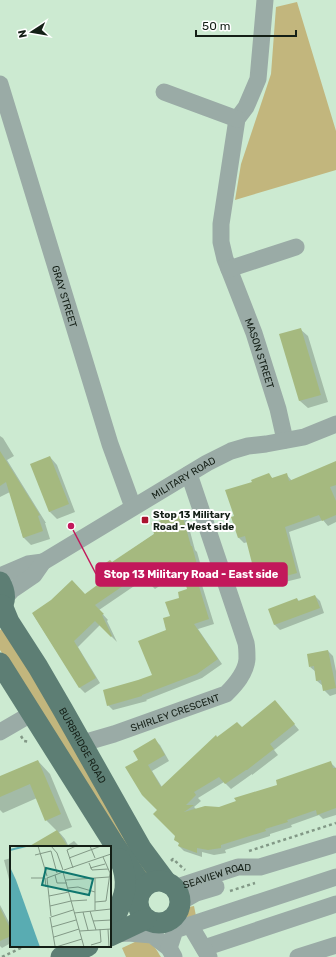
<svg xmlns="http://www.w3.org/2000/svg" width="336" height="957" font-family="Rubik,sans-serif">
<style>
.green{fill:#c2b67d}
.shadow{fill:#0003}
.building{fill:#a5b97f}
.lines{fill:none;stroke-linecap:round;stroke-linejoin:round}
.path{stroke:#829886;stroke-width:2.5;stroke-dasharray:3 3;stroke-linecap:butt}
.minor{stroke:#9aaba6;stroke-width:17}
.major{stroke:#5d7e74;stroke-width:21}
.poi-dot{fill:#aa132f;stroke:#fff;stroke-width:1.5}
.labels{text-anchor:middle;stroke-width:4;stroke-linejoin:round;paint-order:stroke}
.street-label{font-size:10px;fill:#141f16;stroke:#fff}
.poi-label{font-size:10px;font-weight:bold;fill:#141f16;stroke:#fff;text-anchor:start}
.inset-river{fill:none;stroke:#59acb2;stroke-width:2}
.inset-road{fill:none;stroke:#829986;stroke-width:1}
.view{fill:#0f766e;fill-opacity:0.15;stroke:#0f766e;stroke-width:2}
.inset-edge{fill:none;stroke:#141f16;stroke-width:2}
.leader{fill:none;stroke:#c2185b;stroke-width:1.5}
.callout-dot{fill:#c2185b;stroke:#fff;stroke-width:1.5}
.callout{fill:#c2185b;stroke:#c2185b;stroke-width:1.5}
.callout-label{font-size:11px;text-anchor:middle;font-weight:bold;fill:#fff}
</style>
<rect width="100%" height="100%" fill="#ccead1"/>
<path class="green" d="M297,2L336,131V170L235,200L241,164L271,74L276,7Z
M4,628L152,872L143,877L0,650V630Z
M194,906L196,916L175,926L189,907Z
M137,941C153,942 153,944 161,957H126L122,948Z"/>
<path class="shadow" d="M300,329L308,336L328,402L308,408L300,401Z
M0,436L3,438L14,456L7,460L46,523H45L50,539L31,545L23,537L10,492L0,497Z
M50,457L57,465L75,512L57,519L49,511Z
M336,462V522L328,526L323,520L289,532L301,578L277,584L272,579L271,573L260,575L255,570L248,542L244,543L239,538L235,516L253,482L269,475L273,479L286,474L292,481Z
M182,515L187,520L195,550L197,552L206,584L202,585L214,624L198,629L222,664L202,678L146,700L147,701L113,710L108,705L153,676L171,617L181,598L188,590L184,575L178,576L176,575L155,589L150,584L146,578L99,610L108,620L107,621L117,642L100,625L78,647L100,683L85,693L80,688L33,614L85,595L106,581L112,563Z
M315,596L320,601L324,613L280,630L275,625L269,610L297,599L300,602Z
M328,651L333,656L336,671V694L330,696L324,690L323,686L317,681L316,672L310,667Z
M275,701L299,730L274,750L278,755L252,775V774L231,789L224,782L198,798L201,801L194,807L197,810L219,808L279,786L331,763L336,768V815L323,819L319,815L291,825L292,827L270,834V836L225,850L226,853L214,855L202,852V857L184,851L179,846L180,844L175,839L177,836L158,810L140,760L155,740L160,745L169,761L152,771L162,787L217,738L242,728Z
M38,761L50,774L72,827L59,832L65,839L68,845L74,841L80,847H30L57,831L46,820L37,798L3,813L0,810V777Z
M11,858V887L4,860Z
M0,905L11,926V943L2,948L0,946Z"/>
<path class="building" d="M301,328L321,395L299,401L279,334Z
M0,451L40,515L38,516L43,531L23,538L6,482L0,486Z
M50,456L69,504L49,512L30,464Z
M336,461V485L330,487L336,501V515L322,521L319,515L285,527L297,573L271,580L268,567L254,571L245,536L238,538L231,517L234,516L225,490L252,482L251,480L269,473L272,478L287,473L289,481Z
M182,514L191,546H192L201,579L197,580L209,619L194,624L218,659L197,674L142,695V696L107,706L103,690L138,680L152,675L138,641L166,630L163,618L170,616L165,602L179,598L178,592L187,589L182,569L172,572L171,570L149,584L142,573L95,605L104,614L102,615L112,636L111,637L95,621L74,641L96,678L79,688L32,613L51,600L72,580L85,594L104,580L97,569L110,560L112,562L154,534L151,523Z
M315,595L320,608L274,625L268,609L297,598L298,601Z
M328,650L336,688L323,691L321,680L316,681L314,666L309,667L307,654Z
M275,700L295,724L270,744L274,749L247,770H246L225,784L219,777L194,792L196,795L186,805H194L184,812L205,806L219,807L236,801L234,798L277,785L276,780L331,761L333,768H336V808L317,815L316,810L287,820L288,822L265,829L266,831L221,845V848L208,850L197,848V853L178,846L179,843L174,840L175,836L153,814L157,810L142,795L125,767L138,760L133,751L155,738L165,755L148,765L161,787L216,735L217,737L237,722L242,727Z
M38,760L61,814L45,821L30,784L0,797V776Z
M57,830L68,847H28Z
M0,908L11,930V936L0,941Z"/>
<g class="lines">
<path class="path" d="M21,736L24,741L30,742
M249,851L336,823
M171,861L173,859L185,870
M230,891L255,883
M2,957L25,946"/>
<g class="minor">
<path id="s1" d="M265,0L258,79L246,107L237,119L221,224V242L225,259L229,269L254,333L278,409L285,440"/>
<path id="s2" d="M0,84L110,444L133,507"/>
<path d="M164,92L237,119"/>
<path d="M229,269L296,247"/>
<path d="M0,576L28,564L43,562"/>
<path id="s3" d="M5,598L12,590L34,575L43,562L207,463L231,451L248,446L266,444L304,437L336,424"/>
<path d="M0,732L31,714"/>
<path id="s4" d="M83,743L114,734L226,694C235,685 246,673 247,659C247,654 247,648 246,643L189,474"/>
<path id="s5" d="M174,888L238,867H260L336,844"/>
<path d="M180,902L196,893L216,887"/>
<path d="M116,934L128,933L152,935L169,948L174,957"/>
<path d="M169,948L175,930L190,925"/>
<path d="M204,948L336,904"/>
<path d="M209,957L190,925L336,877"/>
<path d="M298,957L336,945"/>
</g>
<g class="major">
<path d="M0,582C5,591 7,600 0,609"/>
<path id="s6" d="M2,605L9,622L38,667L63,710L141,848L167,883"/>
<path d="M0,663L114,844L139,881L142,890"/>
<circle cx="159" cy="902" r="21"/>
<path d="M114,920C125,895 130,885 120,859"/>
<path d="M110,936L146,919"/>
<path d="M61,957L68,955L88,946"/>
</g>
</g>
<rect class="poi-dot" x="141" y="516" width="8" height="8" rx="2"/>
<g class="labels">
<g class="street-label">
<text dy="4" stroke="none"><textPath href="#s2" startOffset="222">GRAY STREET</textPath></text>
<text dy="4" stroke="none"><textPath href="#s1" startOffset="367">MASON STREET</textPath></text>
<text dy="4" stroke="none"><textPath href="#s3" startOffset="217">MILITARY ROAD</textPath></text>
<text dy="4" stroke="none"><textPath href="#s4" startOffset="97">SHIRLEY CRESCENT</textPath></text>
<text dy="4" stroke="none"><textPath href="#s6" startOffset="162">BURBRIDGE ROAD</textPath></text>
<text dy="4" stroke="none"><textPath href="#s5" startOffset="45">SEAVIEW ROAD</textPath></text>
</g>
<g class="poi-label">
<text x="153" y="518">Stop 13 Military<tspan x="153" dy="12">Road - West side</tspan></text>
</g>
</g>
<g transform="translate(10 846)">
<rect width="101" height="101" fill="#ccead1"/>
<path d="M0,21L6,34L30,101H0Z" fill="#59acb2"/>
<path class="inset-river" d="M0,4L16,0"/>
<path class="inset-road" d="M28,0L37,30M41,0L47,7L53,24M80,0L85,12M25,9L41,5L47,27M59,12L91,0M79,17L82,24L98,23M63,22L57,4L66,0M80,22L95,18M54,24L101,8M53,26L74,101M45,29L47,37H57M21,32H35L36,41M37,32L41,70M37,32L53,26M56,34L99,31M58,42L68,41L85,46M39,50L59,46M61,55L77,54M85,56L96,55L100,27L93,11M40,60L61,55M85,64V32M80,65L86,84M73,66L78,84M64,67L101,63M40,71L45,100M41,71L63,64M83,75L101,74M42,81L66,74M98,83L99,101M70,85L101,83M44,91L69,83M81,99L91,96L90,83M46,101L72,93"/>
<path class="view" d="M36,22L83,33L79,49L32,39Z"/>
<rect width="101" height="101" class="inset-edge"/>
</g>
<path class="leader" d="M71 526L96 574"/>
<circle class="callout-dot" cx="71" cy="526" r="4"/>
<rect class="callout" x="96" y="563" width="191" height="23" rx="4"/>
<g class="callout-label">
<text x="191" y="578">Stop 13 Military Road - East side</text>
</g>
<g transform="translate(32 32) rotate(258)" stroke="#ffffff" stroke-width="3" paint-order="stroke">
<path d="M0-3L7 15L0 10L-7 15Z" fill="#141f16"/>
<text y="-6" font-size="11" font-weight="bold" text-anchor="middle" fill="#141f16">N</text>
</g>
<path d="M196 30v6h100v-6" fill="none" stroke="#141f16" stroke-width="2"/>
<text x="202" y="30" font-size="12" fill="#141f16" stroke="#ffffff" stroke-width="3" paint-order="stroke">50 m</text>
</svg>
